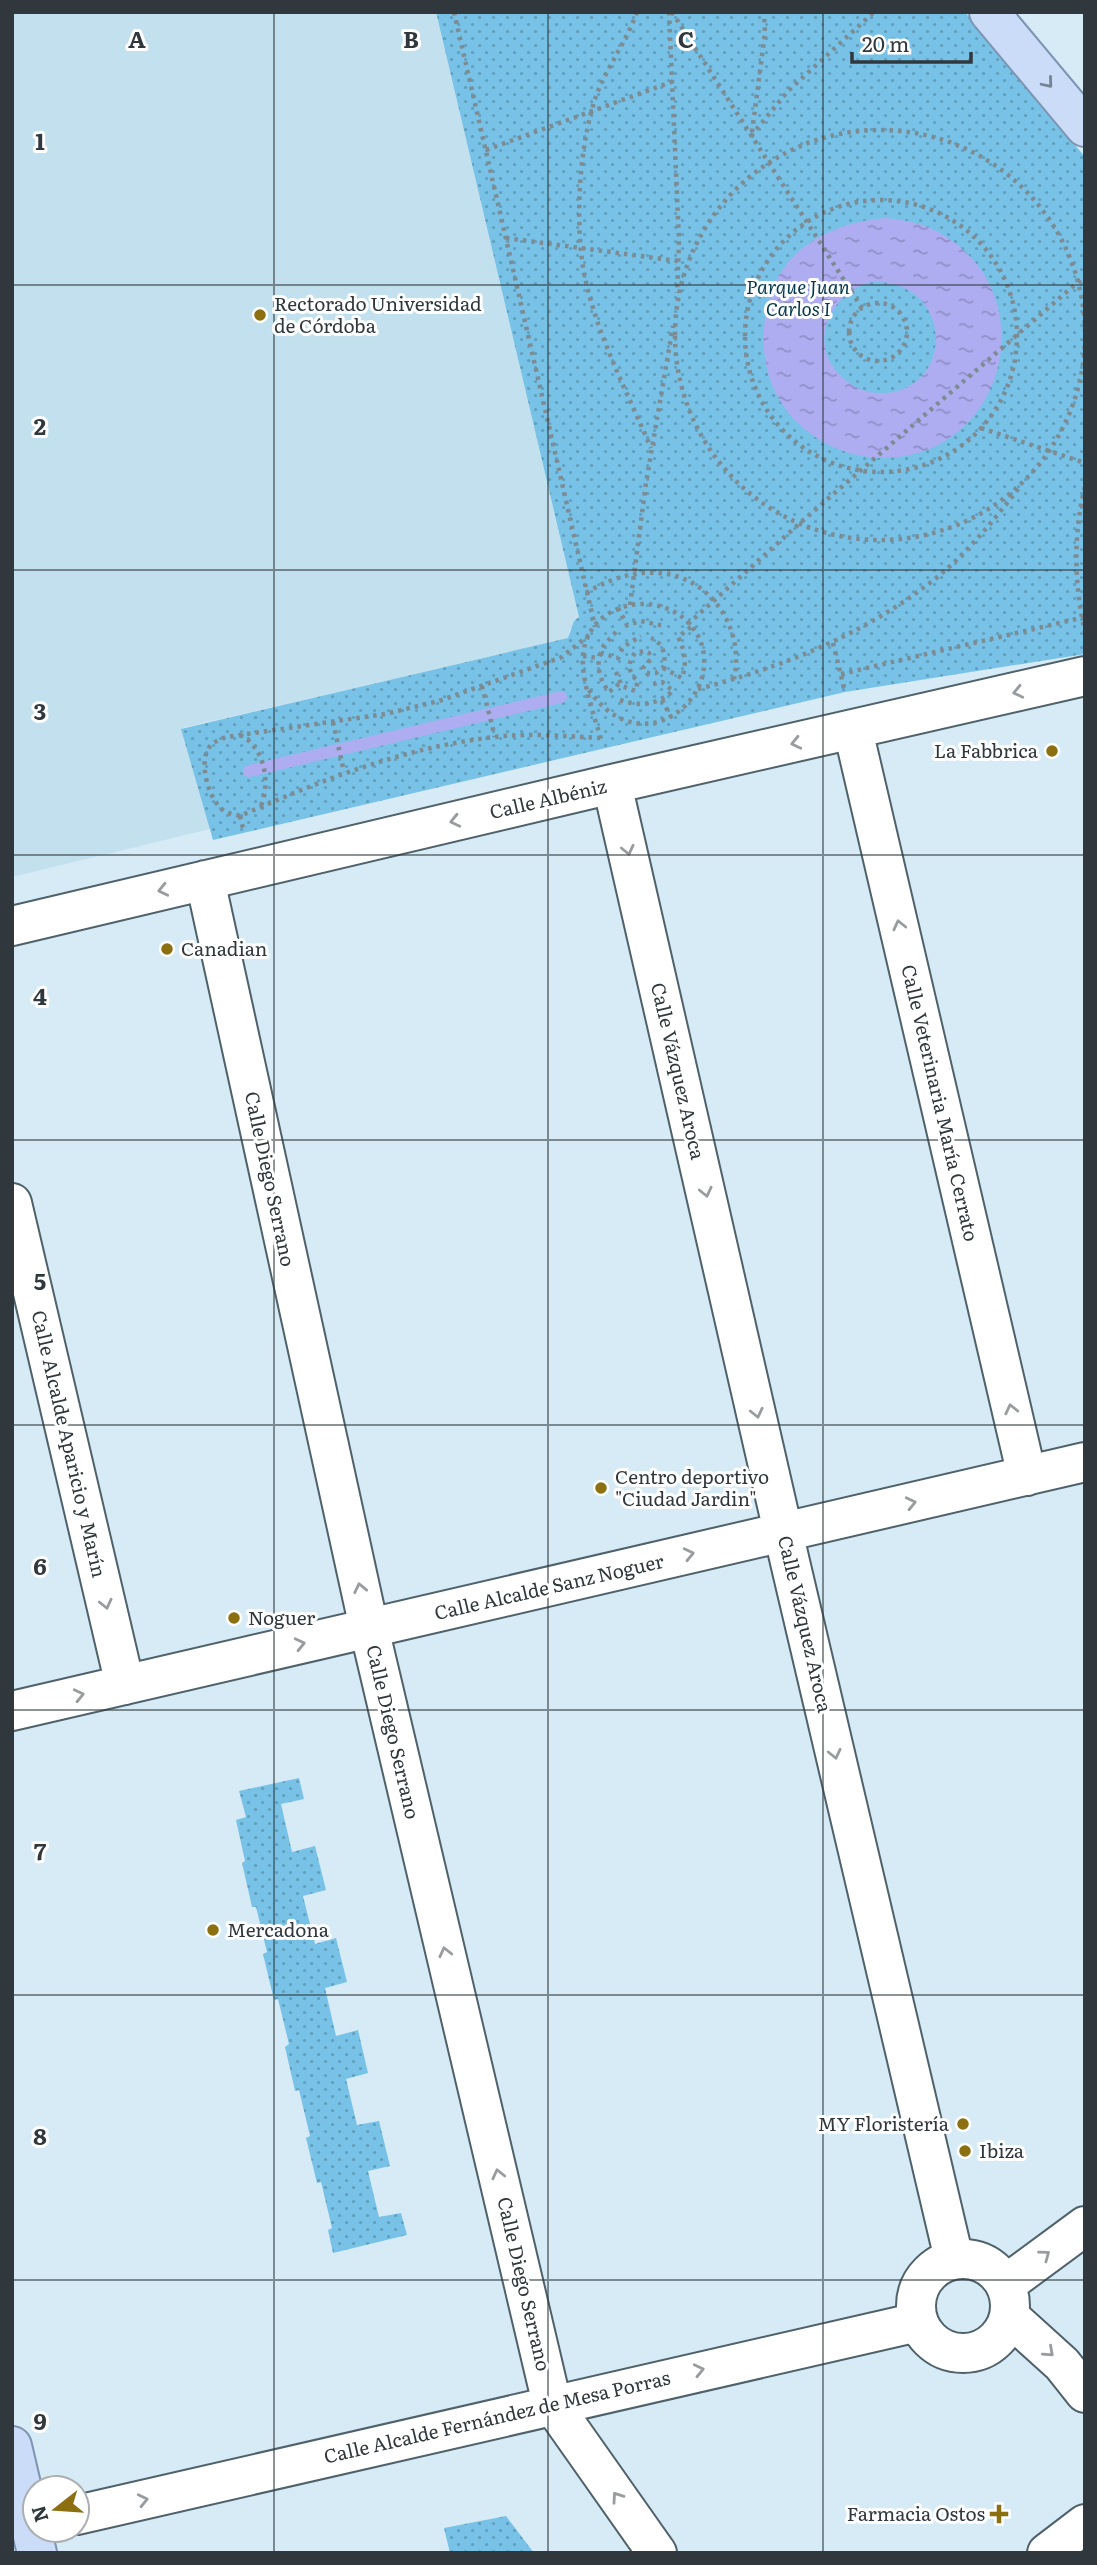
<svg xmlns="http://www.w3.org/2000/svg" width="1097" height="2565" font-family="Literata,serif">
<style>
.built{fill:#c3e0ee}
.green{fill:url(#green-dots)}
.water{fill:url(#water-ripples);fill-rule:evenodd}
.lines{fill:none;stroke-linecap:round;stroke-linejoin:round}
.stream{stroke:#afadf2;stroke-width:12}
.minor-casing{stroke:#4f616a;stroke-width:42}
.major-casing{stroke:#7d94b2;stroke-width:42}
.path{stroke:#7d8b92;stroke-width:4.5;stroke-dasharray:3.5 5;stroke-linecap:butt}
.minor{stroke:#fff;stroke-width:38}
.major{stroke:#cadcf7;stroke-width:38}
.oneway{stroke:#758291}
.oneway2{stroke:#989c9e}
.grid{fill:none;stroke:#30383d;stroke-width:2;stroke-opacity:0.55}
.poi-dot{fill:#8b6f11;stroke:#fff;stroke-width:2.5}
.labels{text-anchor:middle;stroke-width:6;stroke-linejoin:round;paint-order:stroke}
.park-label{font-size:19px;font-style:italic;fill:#04394d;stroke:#fff}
.poi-label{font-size:19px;fill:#30383d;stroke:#fff;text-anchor:start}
.street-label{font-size:19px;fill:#30383d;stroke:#fff}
.grid-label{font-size:23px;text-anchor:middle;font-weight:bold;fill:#30383d;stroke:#fff;stroke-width:6;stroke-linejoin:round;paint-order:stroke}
</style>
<defs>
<pattern id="green-dots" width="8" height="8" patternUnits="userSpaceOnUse" patternTransform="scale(1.75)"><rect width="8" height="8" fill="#77c2e6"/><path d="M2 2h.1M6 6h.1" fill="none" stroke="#629fbc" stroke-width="1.8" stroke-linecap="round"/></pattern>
<pattern id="water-ripples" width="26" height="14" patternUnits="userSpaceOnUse" patternTransform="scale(1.75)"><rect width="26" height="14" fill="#afadf2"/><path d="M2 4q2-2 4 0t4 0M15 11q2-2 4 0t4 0" fill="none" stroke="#8f8ec5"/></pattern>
</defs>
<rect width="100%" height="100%" fill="#d6ebf6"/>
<path class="built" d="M12,12H436L579,617L569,631V638L182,728L210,829L12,877Z"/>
<path class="green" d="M436,12H965L1085,157V654L845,692L213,840L181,729L568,638L574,621L579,617Z
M299,1778L304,1799L281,1804L292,1852L315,1846L326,1890L303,1896L315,1944L336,1938L347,1982L325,1988L336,2036L358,2030L368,2073L346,2079L357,2125L379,2121L390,2166L368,2171L379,2217L401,2213L407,2235L333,2253L328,2230L332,2228L321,2182L317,2183L306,2138L310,2136L299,2090L295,2091L285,2047L289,2044L278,1999L274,2000L263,1954L267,1952L256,1907H252L242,1863L245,1861L236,1820L246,1817L239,1791Z
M506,2516L534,2553H450L444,2528Z"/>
<path class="water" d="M885,218C904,220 923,223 940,233C1046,293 1007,455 885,458C853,458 822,446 799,424C766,393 758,349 767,307C779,249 831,223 885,218ZM872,282C953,279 956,387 886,393C869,394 855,389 842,377C806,345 830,292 872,282Z"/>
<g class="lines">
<path class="stream" d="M249,771L561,697"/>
<defs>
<path id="minor" d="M853,730L1027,1476
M612,784L790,1562L954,2259
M205,880L369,1628L552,2404L657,2553
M12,926L612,784L1085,676
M12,1203L125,1685
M12,1711L1085,1462
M916 2306a47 47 0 1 1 94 0a47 47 0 1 1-94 0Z
M1005,2285L1085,2226
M1009,2316L1062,2364L1085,2393
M77,2515L918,2322
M1047,2553L1085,2524"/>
<path id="major" d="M989,12L1085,127
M12,2446L37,2553"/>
</defs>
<use href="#minor" class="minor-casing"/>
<use href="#major" class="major-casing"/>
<path class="path" d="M454,12L595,627
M637,12C625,46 601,74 592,109C579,157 575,224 584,273C596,333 627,392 651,448
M669,12L679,241L677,293
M672,12L862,308
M675 335a205 205 0 1 1 410 0a205 205 0 1 1-410 0Z
M752,132L765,33L764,12
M751,136L788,91L874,12
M486,150L674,81
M745 336a136 136 0 1 1 272 0a136 136 0 1 1-272 0Z
M506,238L678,261
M849 332a29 29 0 1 1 58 0a29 29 0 1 1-58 0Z
M981,428L1085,463
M1085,487C1073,534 1074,584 1085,632
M586,593C609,579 632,571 659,573C712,577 745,630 734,679
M630,605L646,483L673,326
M618,608L627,625L641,621L664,626
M688,624L800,523L1085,276
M616,632L604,645L601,653L618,658L623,647L641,636
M589,635L562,657L439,701L385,714L226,737C219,740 212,742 208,749C199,766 209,800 224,811C229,814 235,814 240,816C324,779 403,748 494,737C529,733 565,736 600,738
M833,643L845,692
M601,653C595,666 601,682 609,692L620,683
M583,656L598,658
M663,668L682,678C687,663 685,651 678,637L691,627
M616,672L622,686L635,691L638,681C628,673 627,663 635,653L644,651L649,653L651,659L643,668L647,673H656L663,668C667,656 663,643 651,638
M841,674L1085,617
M482,686L495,737
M698,689C782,667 861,636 931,582C965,556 993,521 1019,488
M589,690C646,772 736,686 693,628C662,587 588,600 583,655C581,680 594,715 601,739
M620,700C641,707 656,705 673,691L662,682L650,685
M662,700L671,717
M333,722L344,772
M240,735C264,747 271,781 261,806
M240,816L244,832"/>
<use href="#minor" class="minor"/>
<use href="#major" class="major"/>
</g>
<defs><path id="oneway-chevron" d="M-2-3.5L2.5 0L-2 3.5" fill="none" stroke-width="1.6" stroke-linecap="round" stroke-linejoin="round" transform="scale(1.75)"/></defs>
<use class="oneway" href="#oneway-chevron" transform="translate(1048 83) rotate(50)"/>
<g class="oneway2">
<use href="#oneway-chevron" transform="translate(1018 692) rotate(167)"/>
<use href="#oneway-chevron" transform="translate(796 743) rotate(167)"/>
<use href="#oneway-chevron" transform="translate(455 821) rotate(167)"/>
<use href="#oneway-chevron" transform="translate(628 850) rotate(77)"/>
<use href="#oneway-chevron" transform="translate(163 890) rotate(167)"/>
<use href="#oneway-chevron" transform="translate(899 925) rotate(-103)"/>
<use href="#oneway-chevron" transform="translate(706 1192) rotate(77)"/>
<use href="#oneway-chevron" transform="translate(1011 1409) rotate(-103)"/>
<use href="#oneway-chevron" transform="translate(757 1413) rotate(77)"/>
<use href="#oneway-chevron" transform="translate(911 1503) rotate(-13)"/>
<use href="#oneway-chevron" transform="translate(689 1554) rotate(-13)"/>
<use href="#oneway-chevron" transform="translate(360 1588) rotate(-102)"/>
<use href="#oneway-chevron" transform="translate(106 1604) rotate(77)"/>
<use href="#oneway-chevron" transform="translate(300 1644) rotate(-13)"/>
<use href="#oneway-chevron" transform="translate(79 1695) rotate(-13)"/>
<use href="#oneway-chevron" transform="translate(835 1754) rotate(77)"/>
<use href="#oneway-chevron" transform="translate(445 1952) rotate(-103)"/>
<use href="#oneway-chevron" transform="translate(498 2174) rotate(-103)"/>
<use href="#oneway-chevron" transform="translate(1045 2255) rotate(-37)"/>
<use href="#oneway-chevron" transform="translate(1049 2352) rotate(42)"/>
<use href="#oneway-chevron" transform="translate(699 2370) rotate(-13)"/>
<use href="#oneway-chevron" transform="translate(617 2497) rotate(-125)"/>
<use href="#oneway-chevron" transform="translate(143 2500) rotate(-13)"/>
</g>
<path class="grid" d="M274,12V2553M548,12V2553M823,12V2553M12,285H1085M12,570H1085M12,855H1085M12,1140H1085M12,1425H1085M12,1710H1085M12,1995H1085M12,2280H1085"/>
<g class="poi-dot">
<circle cx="260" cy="315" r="7"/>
<circle cx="1052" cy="751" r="7"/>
<circle cx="167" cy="949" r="7"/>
<circle cx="601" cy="1488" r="7"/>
<circle cx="234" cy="1618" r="7"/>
<circle cx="213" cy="1930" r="7"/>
<circle cx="963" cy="2124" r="7"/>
<circle cx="965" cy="2151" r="7"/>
<path d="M995.5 2503.5h7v7h7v7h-7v7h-7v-7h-7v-7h7z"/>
</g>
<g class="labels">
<g class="park-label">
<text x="798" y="294">Parque Juan<tspan x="798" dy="22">Carlos I</tspan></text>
</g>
<g class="poi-label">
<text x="274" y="311">Rectorado Universidad<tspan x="274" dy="22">de Córdoba</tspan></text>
<text x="1038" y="758" text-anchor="end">La Fabbrica</text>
<text x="181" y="956">Canadian</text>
<text x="615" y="1484">Centro deportivo<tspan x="615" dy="22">"Ciudad Jardin"</tspan></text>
<text x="248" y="1625">Noguer</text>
<text x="227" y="1937">Mercadona</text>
<text x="949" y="2131" text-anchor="end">MY Floristería</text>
<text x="979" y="2158">Ibiza</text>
<text x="985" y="2521" text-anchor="end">Farmacia Ostos</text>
</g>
<g class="street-label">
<text transform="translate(548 799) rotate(-13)" y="7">Calle Albéniz</text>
<text transform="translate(678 1071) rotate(77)" y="7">Calle Vázquez Aroca</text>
<text transform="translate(940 1103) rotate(77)" y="7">Calle Veterinaria María Cerrato</text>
<text transform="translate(270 1179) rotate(78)" y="7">Calle Diego Serrano</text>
<text transform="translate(69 1444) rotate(77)" y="7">Calle Alcalde Aparicio y Marín</text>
<text transform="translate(549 1587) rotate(-13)" y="7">Calle Alcalde Sanz Noguer</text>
<text transform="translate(805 1624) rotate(77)" y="7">Calle Vázquez Aroca</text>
<text transform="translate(393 1732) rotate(77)" y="7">Calle Diego Serrano</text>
<text transform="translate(524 2284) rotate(77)" y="7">Calle Diego Serrano</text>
<text transform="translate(497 2417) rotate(-13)" y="7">Calle Alcalde Fernández de Mesa Porras</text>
</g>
</g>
<g class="grid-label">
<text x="137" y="48">A</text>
<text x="411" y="48">B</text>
<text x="686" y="48">C</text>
<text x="40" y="150">1</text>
<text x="40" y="435">2</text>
<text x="40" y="720">3</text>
<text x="40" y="1005">4</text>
<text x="40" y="1290">5</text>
<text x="40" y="1575">6</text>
<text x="40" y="1860">7</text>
<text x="40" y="2145">8</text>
<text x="40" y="2430">9</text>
</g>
<rect width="1097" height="2565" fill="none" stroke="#30383d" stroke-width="28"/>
<g transform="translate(56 2509) rotate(253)"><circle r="33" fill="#ffffff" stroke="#acafb1" stroke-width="2"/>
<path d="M0-5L12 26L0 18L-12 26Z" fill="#8b6f11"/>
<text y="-10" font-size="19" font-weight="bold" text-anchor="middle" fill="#30383d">N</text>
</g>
<path d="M852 52v10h119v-10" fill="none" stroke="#30383d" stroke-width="3.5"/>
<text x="862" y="52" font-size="21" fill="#30383d" stroke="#ffffff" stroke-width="5" paint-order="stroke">20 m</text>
</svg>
